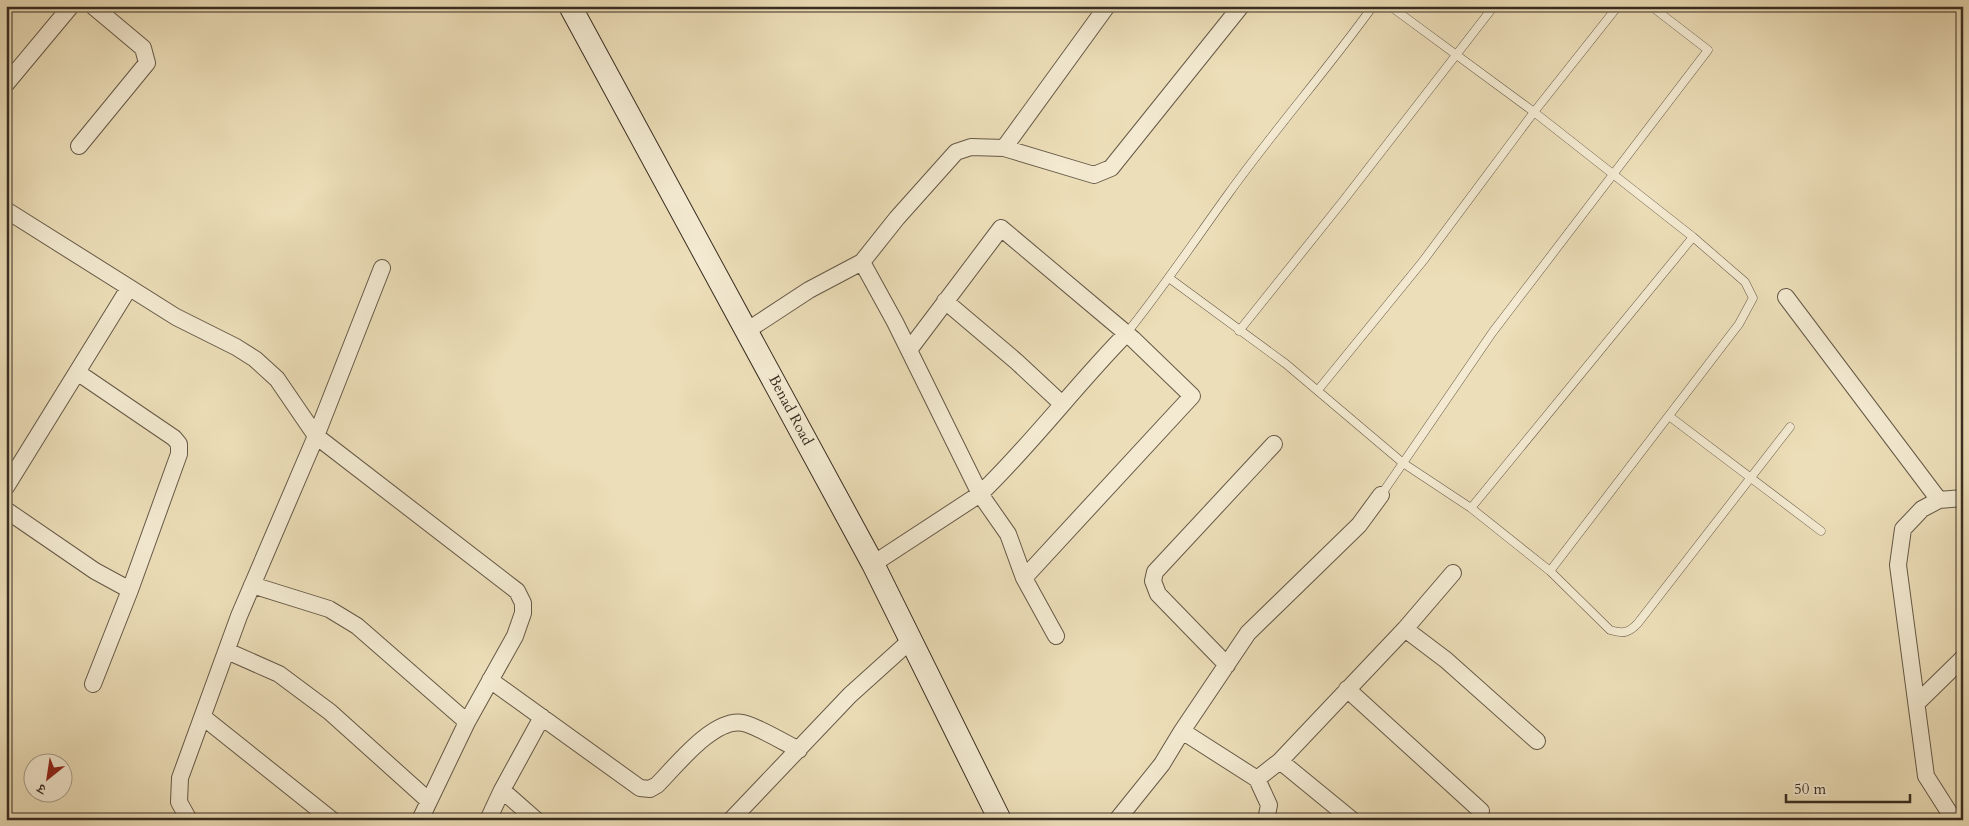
<svg xmlns="http://www.w3.org/2000/svg" width="1969" height="826" font-family="Cardo,'Noto Serif Devanagari',serif">
<style>
.lines{fill:none;stroke-linecap:round;stroke-linejoin:round}
.service-casing{stroke:#655947;stroke-width:9}
.minor-casing{stroke:#655947;stroke-width:18}
.secondary-casing{stroke:#382d21;stroke-width:24}
.service{stroke:#f3ead1;stroke-width:8}
.minor{stroke:#f3ead1;stroke-width:16}
.secondary{stroke:#f3ead1;stroke-width:22}
.labels{text-anchor:middle;stroke-width:4;stroke-linejoin:round;paint-order:stroke}
.street-label{font-size:15px;fill:#382d21;stroke:#f3ead1}
</style>
<rect width="100%" height="100%" fill="#ecdeb8"/>
<filter id="stains"><feTurbulence type="fractalNoise" baseFrequency=".004" numOctaves="4"/><feColorMatrix values="0 0 0 0 .2 0 0 0 0 .09 0 0 0 0 .02 0 0 0 .5 -.17"/></filter>
<radialGradient id="worn" r=".72"><stop offset=".6" stop-color="#630" stop-opacity="0"/><stop offset="1" stop-color="#630" stop-opacity=".3"/></radialGradient>
<g class="lines">
<defs>
<path id="service" d="M1390,6L1534,112L1693,237L1745,282L1753,298L1739,324L1550,571
M1651,6L1708,50L1492,333L1403,463L1471,508L1550,571L1610,630C1623,634 1629,633 1638,623L1790,427
M1169,278L1286,364L1403,463L1381,495
M1239,331L1343,201L1494,6
M1126,334C1163,288 1195,240 1229,193C1275,129 1327,70 1373,6
M1318,390L1423,261L1534,112L1618,6
M1669,416L1821,531
M1471,508L1693,237"/>
<path id="minor" d="M6,84L71,6
M79,146L147,63L143,48L93,6
M1004,148L1094,175L1111,168L1241,6
M6,210L176,317L236,347L255,359L277,379L316,436L517,591L523,603V613L515,636L467,722L420,820
M862,262L897,218L956,152L971,147L1004,148L1107,6
M1786,297L1939,500
M945,301L1017,362L1061,403
M748,330L809,290L862,262L895,322L980,494C1032,444 1075,386 1126,334
M909,350L1001,228L1133,339L1192,396L1024,578
M77,372L174,438L179,444V454L130,590L93,684
M6,487L129,288
M6,510L95,571L130,590
M873,564L980,494L1008,534L1024,578L1056,636
M252,585L329,609L357,626L467,722
M1405,629L1446,660L1537,741
M227,651L279,674L330,712L429,801
M1227,665L1158,594L1153,581L1155,572L1274,444
M490,680L640,788L650,789L657,785C676,766 714,717 743,723C757,726 785,743 799,750
M1347,689L1481,811
M1917,703L1963,658
M203,717L332,820
M1182,731L1248,633L1359,525L1381,495
M1280,761L1352,820
M1257,779L1269,805L1266,820
M502,790L536,820
M189,820L179,802L180,778L239,616L316,436L382,268
M488,820L502,790L542,717
M731,820L850,695L911,640
M1117,820L1162,764L1182,731L1257,779L1280,761L1405,629L1453,573
M1954,820L1926,776L1898,565L1903,529L1922,509L1939,500L1963,498"/>
<path id="secondary" d="M570,6L873,564L1000,820"/>
</defs>
<use href="#service" class="service-casing"/>
<use href="#minor" class="minor-casing"/>
<use href="#secondary" class="secondary-casing"/>
<use href="#service" class="service"/>
<use href="#minor" class="minor"/>
<use href="#secondary" class="secondary"/>
</g>
<g class="labels">
<g class="street-label">
<text transform="translate(791 410) rotate(62)" y="5">Benad Road</text>
</g>
</g>
<rect width="1969" height="826" fill="none" stroke="#ecdeb8" stroke-width="25"/>
<rect x="8" y="8" width="1954" height="811" fill="none" stroke="#382d21" stroke-width="2.5"/>
<rect x="12" y="12" width="1944" height="801" fill="none" stroke="#382d21"/>
<g transform="translate(48 778) rotate(210)"><circle r="24" fill="#f3ead1" stroke="#a89e8b"/>
<path d="M0-4L9 19L0 12L-9 19Z" fill="#8f2418"/>
<text y="-8" font-size="14" font-weight="bold" text-anchor="middle" fill="#382d21">उ</text>
</g>
<path d="M1786 794v8h124v-8" fill="none" stroke="#382d21" stroke-width="2.5"/>
<text x="1794" y="794" font-size="15" fill="#382d21" stroke="#f3ead1" stroke-width="4" paint-order="stroke">50 m</text>
<rect width="100%" height="100%" filter="url(#stains)"/>
<rect width="100%" height="100%" fill="url(#worn)"/>
</svg>
